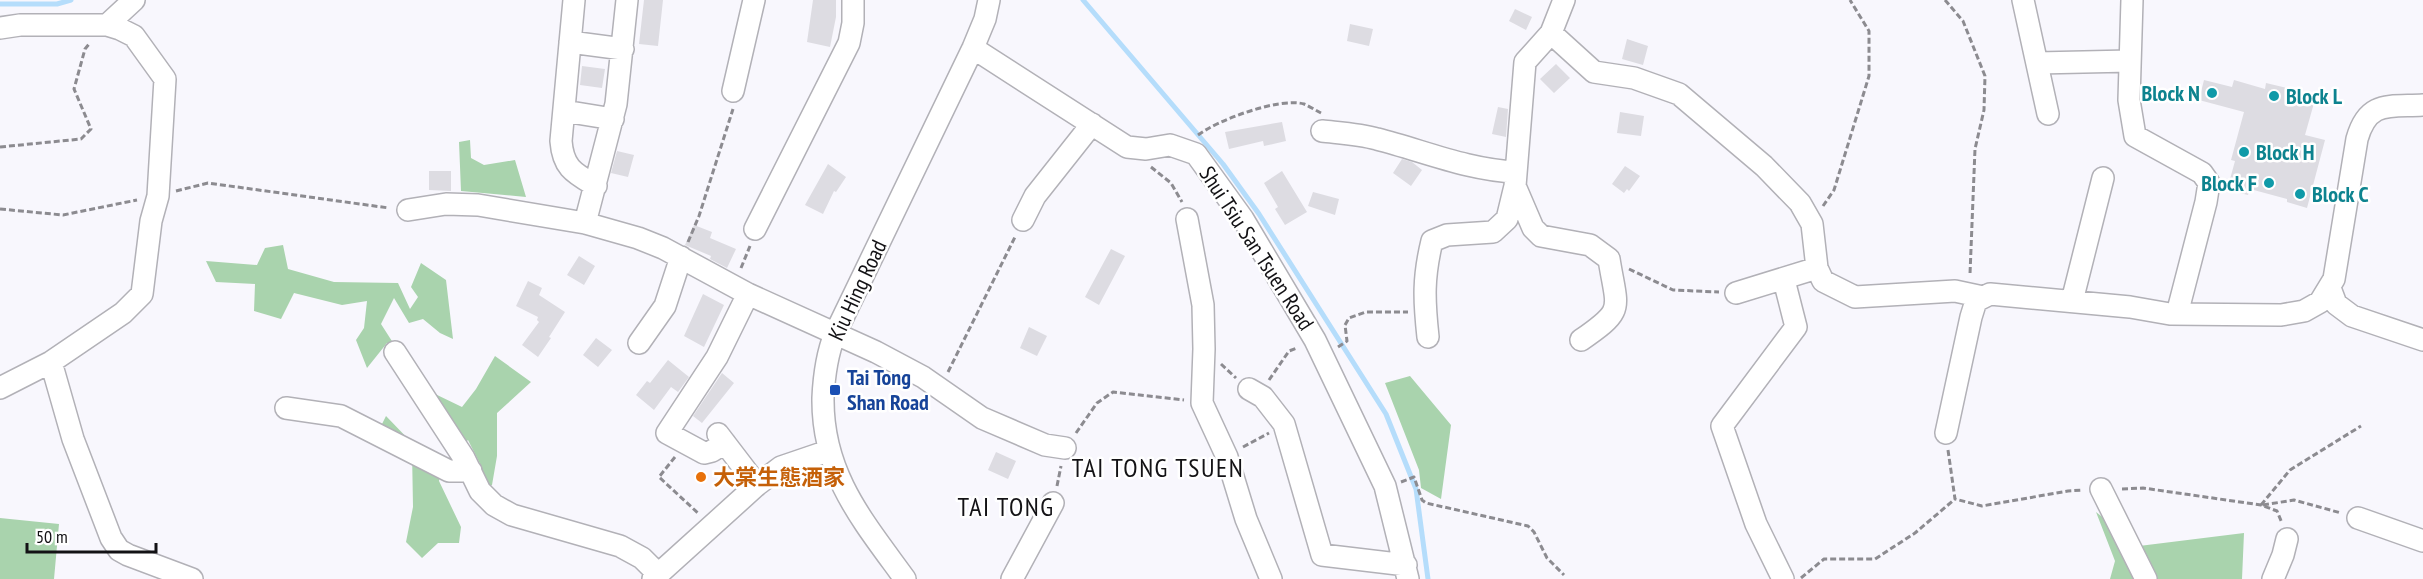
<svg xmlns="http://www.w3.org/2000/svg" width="2423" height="579" font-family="'PT Sans Narrow','Noto Sans TC',sans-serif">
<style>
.green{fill:#a9d3ad}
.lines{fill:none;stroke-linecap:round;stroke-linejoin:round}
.stream{stroke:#b5ddfb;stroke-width:5}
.building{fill:#dddce2}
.minor-casing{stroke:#b2b1b7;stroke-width:24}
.path{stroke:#8c8b90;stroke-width:3;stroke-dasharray:6 3;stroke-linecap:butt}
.minor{stroke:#fff;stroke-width:21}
.culture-dot{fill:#0f9aa8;stroke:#fff;stroke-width:2}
.transit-dot{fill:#1a4fb4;stroke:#fff;stroke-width:2}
.food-dot{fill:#e8710a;stroke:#fff;stroke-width:2}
.labels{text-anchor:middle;stroke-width:5;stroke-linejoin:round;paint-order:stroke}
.culture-label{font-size:22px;font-weight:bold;fill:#0d838f;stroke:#fff;text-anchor:start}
.street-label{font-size:22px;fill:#131215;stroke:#fff}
.transit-label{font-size:22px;font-weight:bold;fill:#164399;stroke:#fff;text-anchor:start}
.food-label{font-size:22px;font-weight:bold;fill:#c56008;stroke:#fff;text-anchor:start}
.quarter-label{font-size:26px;letter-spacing:1.5px;fill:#131215;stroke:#fff}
</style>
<rect width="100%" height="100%" fill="#f8f7fd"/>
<path class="green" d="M470,140L471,158L484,165L515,160L526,197L461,191L459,142Z
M283,245L288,269L334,282L398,283L410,309L418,297L411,287L421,263L446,280L453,339L440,333L423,319L409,323L394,298L381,324L397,349L387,355V343L367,368L356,340L364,328L367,301L342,305L294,293L281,319L254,311L255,284L216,282L206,261L257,265L265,248Z
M495,356L531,382L497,413V456L492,485L487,488L474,468H482L468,440L462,446L433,393L462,407L476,389Z
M1410,376L1451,425L1441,499L1421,488L1419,470L1385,383Z
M386,416L414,445L443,456L439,481L461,527L459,543H438L422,558L406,542L413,507L412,451L380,428Z
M2096,512L2139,546L2244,533L2242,579H2110L2115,561Z
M0,518L59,524L54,579H0Z"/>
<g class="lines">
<path class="stream" d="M1083,0L1223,164L1259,214L1386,414L1416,489L1428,579
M0,4H57L71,0"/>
</g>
<path class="building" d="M644,0H663L658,46L639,44Z
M813,0H836V17L830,47L807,42Z
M1515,9L1532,17L1526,30L1509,21Z
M1350,24L1373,29L1369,46L1347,41Z
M1627,39L1648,46L1643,65L1622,59Z
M1556,64L1570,78L1554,93L1540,79Z
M582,66L605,69L602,88L580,85Z
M2204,80L2232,87L2234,80L2265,89L2266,83L2287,88L2285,95L2314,103L2305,135L2325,140L2307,208L2287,202V199L2250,189L2248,195L2227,190L2235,161L2231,160L2244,112L2199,100Z
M1498,107L1508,109L1506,137L1492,134Z
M1620,112L1644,116L1641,136L1617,133Z
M1282,122L1286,141L1264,146L1263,141L1229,149L1225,132Z
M617,151L634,155L628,177L611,173Z
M1402,159L1412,162L1422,170L1411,186L1393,173Z
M828,164L846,177L836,192L834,191L823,214L805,205Z
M1625,166L1640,176L1629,191L1627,189L1624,193L1612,184Z
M429,171H451V191L429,190Z
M1282,171L1307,212L1285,225L1275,209L1278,207L1264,183Z
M1313,192L1339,199L1335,215L1308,206Z
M694,225L712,232L710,238L736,249L727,268L710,259L711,256L685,245Z
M1111,249L1125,256L1099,305L1085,297Z
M579,256L595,266L584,285L567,275Z
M528,281L542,288L539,295L565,312L549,337L551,338L538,357L522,345L539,322L537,320L538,317L516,306Z
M703,294L724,305L704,347L684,336Z
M1029,327L1047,336L1037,356L1020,348Z
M596,338L612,350L598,367L583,355Z
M668,360L689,377L678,392L671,387L654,410L636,395L647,381L650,383Z
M722,373L734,383L702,423L693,416Z
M996,452L1016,461L1008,479L988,470Z"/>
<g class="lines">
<defs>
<path id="minor" d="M574,0L561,141C563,168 574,173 596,186
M2023,0L2048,114
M2132,0L2129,100L2135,136L2202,173L2209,183L2206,202L2177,314
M107,25L134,0
M0,28L20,25H107L120,29L134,36L165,79L158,196L151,221L142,294L123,313L51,362L0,388
M1551,33L1594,72L1634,78L1679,94L1764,166L1800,203L1812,224L1817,268L1823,281L1855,297L1955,291L1983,297
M570,42L623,49
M973,48L1127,147L1146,149L1170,145L1196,154L1243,219L1315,340L1385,486L1408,579
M2037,63L2130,61
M733,91L754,0
M564,111L613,119
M1322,131C1340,133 1360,134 1377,139C1424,151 1468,170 1516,172
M1515,186L1533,228L1541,236L1590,245L1609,259C1617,310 1626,309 1581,340
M408,210L446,204L478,205L585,223L638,238L663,248L748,294L876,352L923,377L982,418L1045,445L1065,448
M1187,219L1203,305L1204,349L1202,403L1227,457L1246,519L1271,579
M1023,220L1035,196L1092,124
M585,223L616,104L627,0
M755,229L849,43L853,23V0
M2330,288L2336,304L2352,316L2423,340
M1736,293L1817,268
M2072,301L2103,178
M1428,337C1424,300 1423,278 1432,241L1447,235L1493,232L1507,219L1515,186L1525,62L1551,33L1564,0
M639,343L665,306L681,257
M395,352L464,458L480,491L494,505L512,515L620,546L642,558L658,574
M51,362L73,439L111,538L119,550L128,555L192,579
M1249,389L1263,397L1284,424L1322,555L1406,565
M286,408L341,416L449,471H471
M1946,433L1971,317L1976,301L1990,294L2130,307L2170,314L2281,315L2304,311L2320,302L2334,279L2357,139C2368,100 2389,107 2423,105
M718,434L757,485
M725,443L712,451L704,453L667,433L717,357L748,294
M2101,489L2146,579
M2358,518L2423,541
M653,579L757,485L781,467L828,451
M905,579C863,521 822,474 823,398C824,376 827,354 835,334L973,48L985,19L989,0
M1012,579L1053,503
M1783,579L1756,524L1722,426L1796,327L1784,280
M2273,579L2283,555L2287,539"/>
</defs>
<use href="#minor" class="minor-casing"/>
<path class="path" d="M1945,0L1963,21L1985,76L1984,110L1975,149L1970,274
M1198,135C1218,120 1279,97 1304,104C1309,106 1315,110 1321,113
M0,147L81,139L91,129L74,89L85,49L89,44
M1151,167L1171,183L1182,202
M176,191L208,183L389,208
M1823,206L1834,190L1869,76V31L1850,0
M0,209L63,215L137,200
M688,242L699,216L733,109
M741,268L750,246
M1629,269L1673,290L1719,292
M1338,347L1347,341L1345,325L1349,318L1366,312H1408
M1221,364L1236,378
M948,372L1016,235
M1269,380L1289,351L1297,348
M1076,433L1097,403L1113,392L1184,400
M1243,447L1269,433
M1948,450L1955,499L1982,506L2068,491L2083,490
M675,457L659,477L699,514
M1401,482L1414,477L1422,500L1426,503L1528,526L1534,532L1547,558L1564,575
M1057,486L1061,466
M2122,489L2143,488L2261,505L2277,511L2282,523
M2261,505L2290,470L2361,426
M2263,505L2294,500L2341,513
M1801,578L1824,559H1875L1915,533L1955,499"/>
<use href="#minor" class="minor"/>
</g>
<g class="culture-dot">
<circle cx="2212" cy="93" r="6"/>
<circle cx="2274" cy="96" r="6"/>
<circle cx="2244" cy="152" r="6"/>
<circle cx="2269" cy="183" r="6"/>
<circle cx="2300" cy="194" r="6"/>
</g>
<rect class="transit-dot" x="829" y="384" width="12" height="12" rx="3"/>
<circle class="food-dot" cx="701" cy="477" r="6"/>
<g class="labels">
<g class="culture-label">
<text x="2200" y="101" text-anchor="end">Block N</text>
<text x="2286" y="104">Block L</text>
<text x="2256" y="160">Block H</text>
<text x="2257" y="191" text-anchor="end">Block F</text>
<text x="2312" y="202">Block C</text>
</g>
<g class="street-label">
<text transform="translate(1257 248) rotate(57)" y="8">Shui Tsiu San Tsuen Road</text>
<text transform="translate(857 290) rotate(-65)" y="8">Kiu Hing Road</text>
</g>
<g class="transit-label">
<text x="847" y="385">Tai Tong<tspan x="847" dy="25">Shan Road</tspan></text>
</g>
<g class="food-label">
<text x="713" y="485">大棠生態酒家</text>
</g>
<g class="quarter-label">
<text x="1158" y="477">TAI TONG TSUEN</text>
<text x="1006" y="516">TAI TONG</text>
</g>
</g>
<path d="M27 543v9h129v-9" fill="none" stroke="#131215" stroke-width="3"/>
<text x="36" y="543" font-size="18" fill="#131215" stroke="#ffffff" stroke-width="4.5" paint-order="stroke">50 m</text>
</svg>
